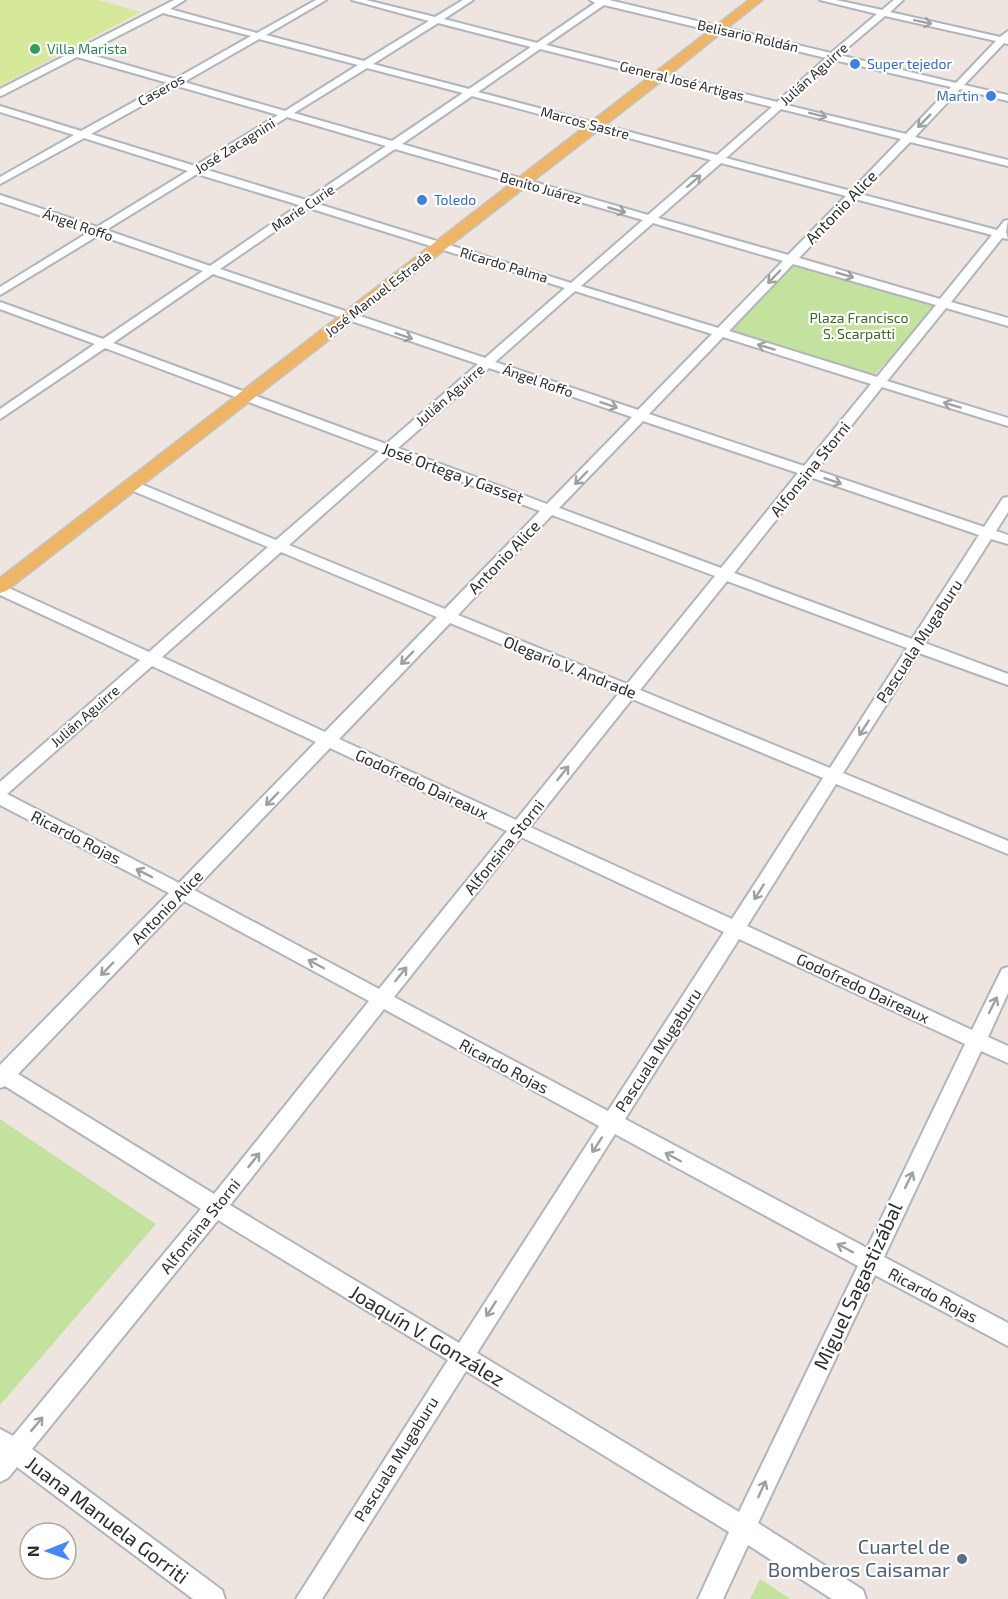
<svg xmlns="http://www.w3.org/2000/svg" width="1008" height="1599" font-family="'Exo 2',sans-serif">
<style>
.green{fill:#c2e29e}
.pitch{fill:#d6e99b}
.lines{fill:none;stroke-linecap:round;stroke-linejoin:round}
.minor-casing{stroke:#b0b5bd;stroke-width:4}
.major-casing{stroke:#c4c4c4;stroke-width:3}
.minor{fill:#fff;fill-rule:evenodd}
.major{fill:#edb565;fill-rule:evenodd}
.oneway{stroke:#a0a0a0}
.leisure-dot{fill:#2e9e5b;stroke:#fff;stroke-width:2}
.shop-dot{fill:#3f7fe0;stroke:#fff;stroke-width:2}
.service-dot{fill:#5c6f8a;stroke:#fff;stroke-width:2}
.labels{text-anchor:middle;stroke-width:4.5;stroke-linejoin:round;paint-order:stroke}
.far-street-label{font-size:14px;fill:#2d2d2d;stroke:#fff}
.far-leisure-label{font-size:14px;fill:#27864d;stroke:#fff;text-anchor:start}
.far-shop-label{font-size:14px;fill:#366cbe;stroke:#fff;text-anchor:start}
.far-park-label{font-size:14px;fill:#3b691d;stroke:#fff}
.street-label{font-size:16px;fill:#2d2d2d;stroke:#fff}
.near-street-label{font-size:20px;fill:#2d2d2d;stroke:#fff}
.near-service-label{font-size:20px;fill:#4e5e75;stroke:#fff;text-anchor:end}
</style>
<rect width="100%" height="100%" fill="#eee5e0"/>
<path class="green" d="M790,260L943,304L872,377L724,332Z
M0,1119L156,1224L0,1405Z
M760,1579L790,1599H750Z"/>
<path class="pitch" d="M0,0H98L141,12L0,86Z"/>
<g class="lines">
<defs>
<path id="minor" d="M174,0H185L170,9L257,33L316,0H326L266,35L364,61L429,21L352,0H366L435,17L463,0H473L444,19L537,43L595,3L590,0H609L831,53L877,14L820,0H836L882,10L894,0H903L890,12L1000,37L1008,31V44L1004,43L964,85L1008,95V101L960,89L915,137L1008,160V166L910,142L860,194L997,230L1004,221L1008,220L1006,232L1008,239L1002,238L951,302L1008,318V326L946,308L887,381L1008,418V426L882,387L816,470L984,527L1003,498L1008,497V512L996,531L1008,535V544L991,539L925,643L1008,674V685L919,653L843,773L1008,841V854L836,784L747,926L972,1030L1002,969L1008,967V993L988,1037L1008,1046V1063L981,1051L884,1257L1008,1323V1346L875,1275L758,1523L863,1590L866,1599H832L748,1545L723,1599H698L729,1532L466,1371L322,1599H296L448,1360L218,1220L32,1449L222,1590L225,1599H193L17,1467L8,1478L0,1482V1429L13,1436L201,1209L5,1086L0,1088V1065L169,893L0,805V782L140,660L0,595V584L149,652L268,547L126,488L124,485L126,482H136L276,540L379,451L105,348L0,419V409L95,344L0,309V302L103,339L203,271L99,235L0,295V287L89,232L0,202V195L97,227L188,171L84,138L0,184V177L74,135L0,112V106L81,131L168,83L77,57L3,95L0,96V89ZM604,5L826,58L777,102L546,45ZM163,13L251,36L175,79L85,53ZM885,16L996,41L956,83L839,55ZM438,23L531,47L469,89L373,64ZM259,39L358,65L285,111L184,82ZM540,49L772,107L717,155L478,92ZM834,60L951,87L906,134L786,105ZM367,68L463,93L392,141L294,113ZM177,86L278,115L195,166L91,134ZM472,96L711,160L648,215L402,144ZM781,109L901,139L851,191L726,158ZM287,117L386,146L306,200L204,169ZM395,149L643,220L571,283L315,203ZM721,163L846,196L788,255L658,218ZM197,174L299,205L210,266L106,230ZM855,199L992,235L940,299L799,258ZM309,208L565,288L485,358L220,269ZM653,223L783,261L718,328L581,286ZM793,264L936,305L877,377L729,331ZM213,274L478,364L386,444L113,343ZM575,291L712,334L638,410L495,362ZM723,337L871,384L804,466L649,414ZM489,368L632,417L547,504L398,448ZM643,421L798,473L721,568L559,508ZM390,455L540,511L445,609L289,545ZM810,477L979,535L912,639L734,573ZM552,515L715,576L627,684L458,615ZM281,552L437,617L325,732L162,657ZM727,581L907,648L830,768L640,690ZM450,623L619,693L516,820L339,739ZM152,666L316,742L179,883L7,794ZM632,699L823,778L732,919L530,827ZM330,748L507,831L379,989L194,890ZM521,837L724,932L608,1111L394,997ZM184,901L369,1001L214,1194L18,1074ZM739,939L965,1044L867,1248L625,1119ZM384,1009L599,1126L459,1343L230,1205ZM615,1134L858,1266L739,1512L477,1353Z"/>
<path id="major" d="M749,0H762L664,79L6,591L0,593V578Z"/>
</defs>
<use href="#minor" class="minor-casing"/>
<use href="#major" class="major-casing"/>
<use href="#minor" class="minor"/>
<use href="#major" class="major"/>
</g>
<defs><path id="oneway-shaft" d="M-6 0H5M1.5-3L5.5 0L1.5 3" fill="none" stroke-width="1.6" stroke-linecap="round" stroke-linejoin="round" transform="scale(1.5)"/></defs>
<g class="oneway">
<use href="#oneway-shaft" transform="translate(923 22) rotate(12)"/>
<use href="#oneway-shaft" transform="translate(818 115) rotate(14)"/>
<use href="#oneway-shaft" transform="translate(924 121) rotate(135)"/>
<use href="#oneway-shaft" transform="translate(694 181) rotate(-41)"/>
<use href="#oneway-shaft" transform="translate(617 210) rotate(16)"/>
<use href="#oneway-shaft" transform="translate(845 275) rotate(16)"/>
<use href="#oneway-shaft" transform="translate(774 277) rotate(134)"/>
<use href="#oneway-shaft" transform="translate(404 336) rotate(19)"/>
<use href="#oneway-shaft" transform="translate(766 347) rotate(-163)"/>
<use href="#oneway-shaft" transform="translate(609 405) rotate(19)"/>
<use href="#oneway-shaft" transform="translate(952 405) rotate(-163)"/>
<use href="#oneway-shaft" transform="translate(581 478) rotate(134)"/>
<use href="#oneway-shaft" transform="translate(833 481) rotate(19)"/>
<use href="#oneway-shaft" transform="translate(407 658) rotate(134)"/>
<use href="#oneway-shaft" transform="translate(864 728) rotate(123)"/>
<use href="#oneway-shaft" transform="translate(563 773) rotate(-51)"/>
<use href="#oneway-shaft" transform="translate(272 799) rotate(134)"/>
<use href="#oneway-shaft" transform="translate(144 873) rotate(-153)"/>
<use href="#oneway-shaft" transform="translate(759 892) rotate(123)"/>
<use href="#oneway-shaft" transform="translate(316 964) rotate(-152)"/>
<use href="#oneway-shaft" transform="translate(107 969) rotate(134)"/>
<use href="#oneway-shaft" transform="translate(401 974) rotate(-51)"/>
<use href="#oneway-shaft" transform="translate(993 1005) rotate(-64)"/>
<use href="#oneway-shaft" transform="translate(597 1145) rotate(123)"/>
<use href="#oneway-shaft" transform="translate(673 1157) rotate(-152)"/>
<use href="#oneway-shaft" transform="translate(254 1160) rotate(-52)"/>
<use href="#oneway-shaft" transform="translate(909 1180) rotate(-64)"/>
<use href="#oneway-shaft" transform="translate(845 1248) rotate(-152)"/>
<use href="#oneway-shaft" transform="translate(491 1309) rotate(123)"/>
<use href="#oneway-shaft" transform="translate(37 1424) rotate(-50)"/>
<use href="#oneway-shaft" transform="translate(762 1489) rotate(-65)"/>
</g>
<circle class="leisure-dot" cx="35" cy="49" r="6"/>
<g class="shop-dot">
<circle cx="855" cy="64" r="6"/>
<circle cx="991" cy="96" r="6"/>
<circle cx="422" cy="200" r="6"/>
</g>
<circle class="service-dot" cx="962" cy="1559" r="6"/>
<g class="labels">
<g class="far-street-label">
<text transform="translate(748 36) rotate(13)" y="5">Belisario Roldán</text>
<text transform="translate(814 74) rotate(-42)" y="5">Julián Aguirre</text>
<text transform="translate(682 81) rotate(14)" y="5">General José Artigas</text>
<text transform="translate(161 90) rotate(-29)" y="5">Caseros</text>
<text transform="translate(585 123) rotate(15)" y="5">Marcos Sastre</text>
<text transform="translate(235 146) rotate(-32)" y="5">José Zacagnini</text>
<text transform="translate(541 188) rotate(16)" y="5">Benito Juárez</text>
<text transform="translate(303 208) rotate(-34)" y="5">Marie Curie</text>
<text transform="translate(78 225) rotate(19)" y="5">Ángel Roffo</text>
<text transform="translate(504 265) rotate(17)" y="5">Ricardo Palma</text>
<text transform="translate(378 294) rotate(-38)" y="5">José Manuel Estrada</text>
<text transform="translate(538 381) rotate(19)" y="5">Ángel Roffo</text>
<text transform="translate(450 395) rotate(-41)" y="5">Julián Aguirre</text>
<text transform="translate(85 716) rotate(-41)" y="5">Julián Aguirre</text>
</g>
<g class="far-leisure-label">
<text x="47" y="54">Villa Marista</text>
</g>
<g class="far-shop-label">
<text x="867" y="69">Super tejedor</text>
<text x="979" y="101" text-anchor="end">Martin</text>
<text x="434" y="205">Toledo</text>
</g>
<g class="far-park-label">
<text x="859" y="323">Plaza Francisco<tspan x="859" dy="16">S. Scarpatti</tspan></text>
</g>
<g class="street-label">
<text transform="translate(841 207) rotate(-46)" y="6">Antonio Alice</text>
<text transform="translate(810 469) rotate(-51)" y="6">Alfonsina Storni</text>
<text transform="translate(453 473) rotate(20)" y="6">José Ortega y Gasset</text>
<text transform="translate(504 557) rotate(-46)" y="6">Antonio Alice</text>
<text transform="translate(919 641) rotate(-57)" y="6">Pascuala Mugaburu</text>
<text transform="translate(570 667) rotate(22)" y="6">Olegario V. Andrade</text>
<text transform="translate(422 784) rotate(25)" y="6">Godofredo Daireaux</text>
<text transform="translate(76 837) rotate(27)" y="6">Ricardo Rojas</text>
<text transform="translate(504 847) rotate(-51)" y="6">Alfonsina Storni</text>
<text transform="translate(167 907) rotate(-46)" y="6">Antonio Alice</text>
<text transform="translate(863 988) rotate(25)" y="6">Godofredo Daireaux</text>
<text transform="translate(658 1050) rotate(-57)" y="6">Pascuala Mugaburu</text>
<text transform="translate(504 1066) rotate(28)" y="6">Ricardo Rojas</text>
<text transform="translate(200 1226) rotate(-51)" y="6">Alfonsina Storni</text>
<text transform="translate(933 1295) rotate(28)" y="6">Ricardo Rojas</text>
<text transform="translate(396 1459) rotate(-58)" y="6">Pascuala Mugaburu</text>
</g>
<g class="near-street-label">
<text transform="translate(858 1286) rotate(-65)" y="7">Miguel Sagastizábal</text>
<text transform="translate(427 1336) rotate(31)" y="7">Joaquín V. González</text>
<text transform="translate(107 1520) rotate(37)" y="7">Juana Manuela Gorriti</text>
</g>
<g class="near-service-label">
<text x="950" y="1554">Cuartel de<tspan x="950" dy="23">Bomberos Caisamar</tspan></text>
</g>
</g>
<g transform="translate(48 1551) rotate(269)"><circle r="28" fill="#ffffff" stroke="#ababab" stroke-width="1.5"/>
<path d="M0-4.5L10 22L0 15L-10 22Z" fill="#4686f5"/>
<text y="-9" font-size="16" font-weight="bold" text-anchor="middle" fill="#2d2d2d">N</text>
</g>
</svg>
